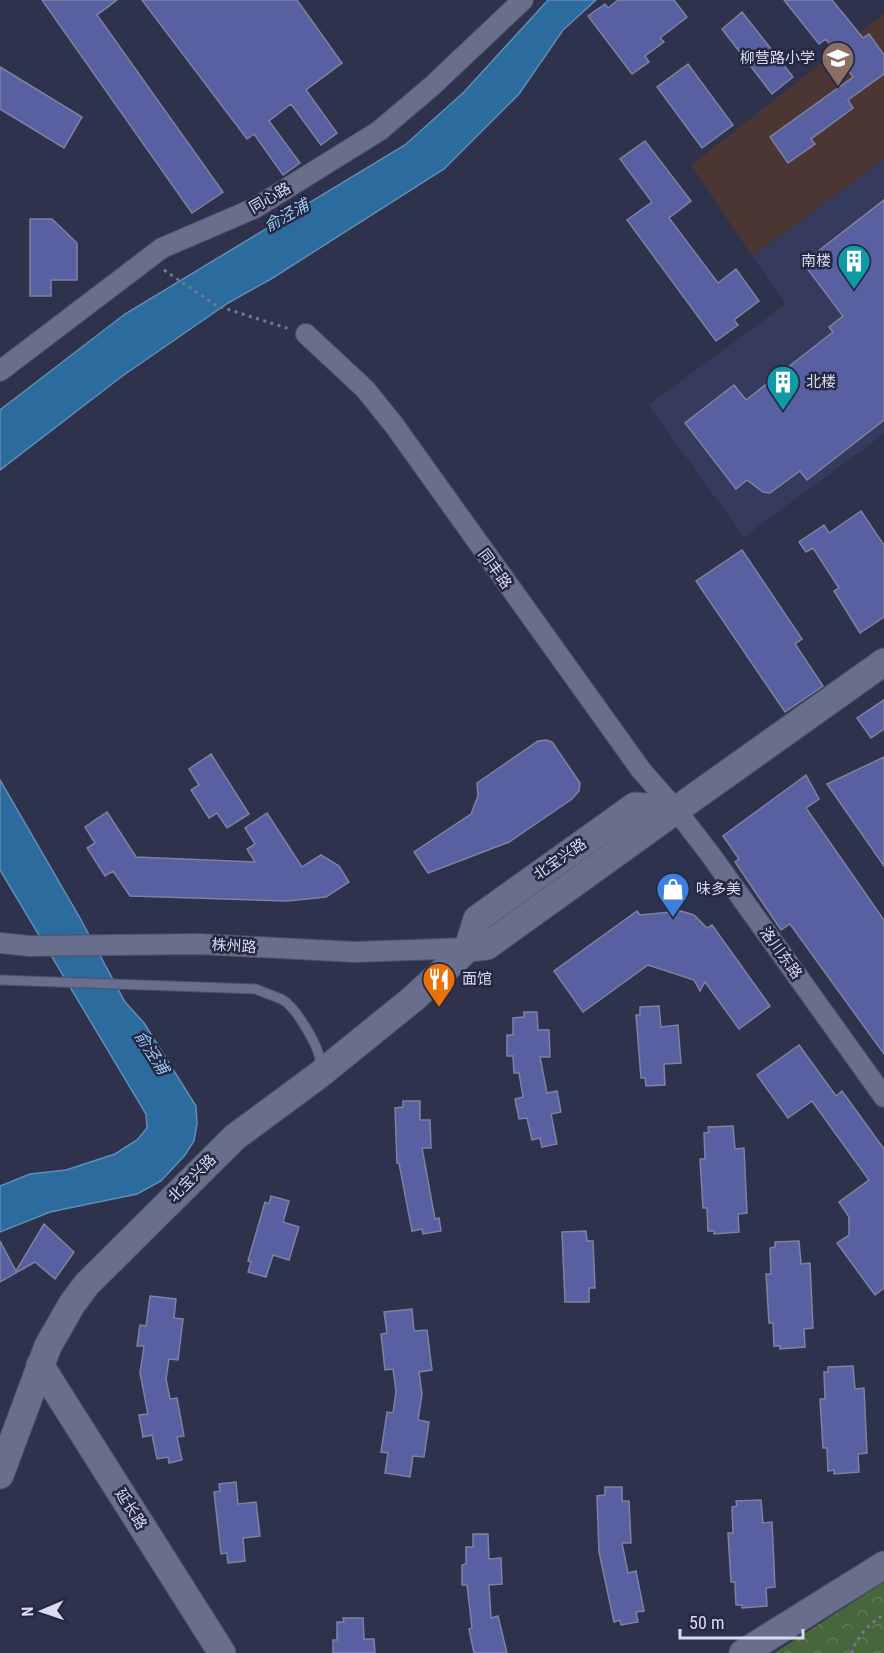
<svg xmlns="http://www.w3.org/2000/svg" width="884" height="1653" font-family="'Roboto Condensed','Noto Sans SC',sans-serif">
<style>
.built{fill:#363a5c}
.education{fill:#4b3633}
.forest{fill:url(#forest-crowns)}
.water{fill:#2c6b9d;stroke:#608db5;stroke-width:1.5}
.building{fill:#5960a1;stroke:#7d82a2;stroke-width:1.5}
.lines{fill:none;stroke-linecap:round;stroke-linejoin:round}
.lane-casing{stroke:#4d5066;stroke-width:11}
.street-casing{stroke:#4d5066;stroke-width:22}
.secondary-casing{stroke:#4d5066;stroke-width:29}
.path{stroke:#74788e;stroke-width:3;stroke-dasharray:3 4.5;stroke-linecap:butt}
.lane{stroke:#696e8c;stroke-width:9}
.street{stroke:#696e8c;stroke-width:20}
.secondary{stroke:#696e8c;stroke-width:27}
.labels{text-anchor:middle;stroke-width:5;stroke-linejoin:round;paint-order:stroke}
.poi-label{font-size:15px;fill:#d9dced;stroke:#252842;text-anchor:start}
.street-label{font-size:15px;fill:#d9dced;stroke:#252842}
.water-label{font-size:16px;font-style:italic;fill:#9acaf5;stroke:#252842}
</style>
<defs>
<pattern id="forest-crowns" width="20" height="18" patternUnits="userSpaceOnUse" patternTransform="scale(1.5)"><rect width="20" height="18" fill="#47663b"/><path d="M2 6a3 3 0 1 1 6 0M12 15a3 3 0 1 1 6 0" fill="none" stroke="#617b58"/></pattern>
</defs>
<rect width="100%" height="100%" fill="#2e324c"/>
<path class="built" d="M884,159V434L744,537L648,405L786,304L752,256Z"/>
<path class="education" d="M884,14V159L752,256L691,165Z"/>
<path class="forest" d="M884,1582V1653H774Z"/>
<path class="water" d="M548,0H596L563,30L519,94L444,169L271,279L228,303L121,377L0,470V410L125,314L405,145L464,92Z
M0,780L80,918L125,1002L144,1023L196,1106L197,1124L194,1141L185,1155L161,1181L137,1194L50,1212L0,1232V1186L30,1174L66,1170L115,1154L137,1140L147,1128L146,1114L0,870Z"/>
<path class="building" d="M42,0H117L97,15L223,192L192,213Z
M142,0H297L342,63L306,90L337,133L321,145L291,104L269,121L300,163L283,175L254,134L247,139Z
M618,0H674L687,17L660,38L664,42L645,56L649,62L632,74L588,16L605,4L608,8Z
M784,0H832L863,38L869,34L884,55V74L848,100L853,108L811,139L815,144L788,163L770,137L853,77L826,39L819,44Z
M742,12L793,77L772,94L722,29Z
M688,64L733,125L702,148L657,87Z
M0,67L82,117L64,148L0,109Z
M645,141L691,201L669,218L718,283L736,269L759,301L734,320L738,325L716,341L627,220L652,202L620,159Z
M884,200V420L807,480L800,471L770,493L763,492L747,480L736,489L685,423L734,385L746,400L833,332L829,327L843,316L803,263Z
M30,219H52L77,243V280H51V296H30Z
M861,511L884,545V617L860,633L834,591L839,588L813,548L806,552L799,542L824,525L829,533Z
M742,550L802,639L795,644L823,686L785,712L696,581Z
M884,700V729L871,738L857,718Z
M546,740L552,742L580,783L579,791L572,799L509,842L428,873L414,852L471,814L478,796L477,783L538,741Z
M211,754L249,814L227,828L217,813L209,818L191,790L199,785L189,769Z
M884,757V866L827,784Z
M806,775L819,799L806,808L884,920V1054L790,924L781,930L735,862L739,859L723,836Z
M107,812L136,857L255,862L247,849L255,844L245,828L267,813L302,867L321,855L339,866L349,882L326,897L287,901L130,896L113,871L105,876L87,848L95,843L85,827Z
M637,911L640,915L681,911L694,915L707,928L712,925L770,1006L739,1029L705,982L700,991L694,980L648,965L583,1012L554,971Z
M659,1006L661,1027L678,1025L681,1063L664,1064L665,1085L646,1086L645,1078H641L636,1015H640V1007Z
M524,1012H537L538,1030H549L550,1057H540L547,1093L557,1091L561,1112L551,1114L557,1144L542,1147L540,1138L532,1140L527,1118L519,1119L515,1099L523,1097L519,1073H514L513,1056H507V1035H513V1018L524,1017Z
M799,1045L836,1096L842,1091L884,1149V1288L875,1295L837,1243L849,1235V1217L839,1202L869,1180L812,1101L788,1118L757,1075Z
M403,1101H420V1120H430L431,1148H422L435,1219L439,1218L441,1231L423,1234L422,1229L412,1231L399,1163H397L395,1108L403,1107Z
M733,1126L735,1149L744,1148L747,1213L738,1214L739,1232L714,1234V1231H708L707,1208H703L700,1159H705L704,1133L709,1132L708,1127Z
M271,1196L289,1201L283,1222L299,1227L289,1260L273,1255L266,1277L248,1272L251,1262L248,1261L265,1202L269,1204Z
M44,1224L74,1252L55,1279L35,1262L0,1282V1241L16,1271Z
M586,1231L587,1241H593L595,1288H589V1302H565L562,1232Z
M799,1241L801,1264L810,1263L813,1328L804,1329L805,1347L780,1349V1346H774L773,1323H769L766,1274H771L770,1248L775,1247V1242Z
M150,1296L176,1299L174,1318L183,1319L178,1360L169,1359L166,1379L170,1399L177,1398L184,1436L177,1437L182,1460L169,1463L168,1457L157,1459L152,1435L143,1437L139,1415L148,1414L140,1373L144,1346H137L140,1325L146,1326Z
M412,1309L414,1331L427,1330L432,1370L419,1372L422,1394L418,1420L429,1422L424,1457L413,1456L410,1477L385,1473L388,1453L381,1452L387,1412L393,1413L396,1391L393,1369L385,1370L381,1334L387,1333L384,1312Z
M853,1366L855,1389L864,1388L867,1453L858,1454L859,1472L834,1474V1470L828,1471L827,1448H823L820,1399H825L824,1372H828V1367Z
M236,1482L238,1504L256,1502L260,1536L243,1538L245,1561L228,1563L227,1553L221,1554L214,1492L220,1491L219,1484Z
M605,1487H622V1501H629L631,1543H622L628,1573L636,1571L644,1611L636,1612L638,1622L621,1625L620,1620L614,1622L599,1552L597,1496L605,1495Z
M761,1500L763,1523L772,1522L775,1587L766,1588L767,1606L742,1608V1605H736L735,1582H731L728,1533H733L732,1507L737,1506L736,1501Z
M473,1534H488L489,1559L501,1558L502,1584L489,1585L491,1618L498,1616L507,1653H474L469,1629L472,1628L467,1585H462V1565L466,1564V1547H473Z
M343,1618H363L364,1639H374L375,1653H333V1640H337V1622H344Z"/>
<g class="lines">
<defs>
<path id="lane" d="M0,980L256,989C264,993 275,996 283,1000C296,1008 323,1051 320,1066"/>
<path id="street" d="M306,334L365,389L394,425L641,770L676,810L710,854L884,1097
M0,371L162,248L255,208L379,131L432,86L523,0
M0,943L29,946L198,944L355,952L468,948"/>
<path id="secondary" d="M468,948L487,946L676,810
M40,1365L222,1653
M0,1475L48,1346L72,1304L87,1284L235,1137L319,1075L414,998L468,948L477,919L635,806L676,810L884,662
M743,1653L884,1565"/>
</defs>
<use href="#lane" class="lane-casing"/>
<use href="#street" class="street-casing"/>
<use href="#secondary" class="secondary-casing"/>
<path class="path" d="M164,270L217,306L290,329
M852,1653C855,1637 871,1623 884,1614"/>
<use href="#lane" class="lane"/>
<use href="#street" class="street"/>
<use href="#secondary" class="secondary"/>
</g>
<defs>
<symbol id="school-pin" viewBox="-11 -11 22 30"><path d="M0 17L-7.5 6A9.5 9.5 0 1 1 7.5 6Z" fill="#8d6e63" stroke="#252842"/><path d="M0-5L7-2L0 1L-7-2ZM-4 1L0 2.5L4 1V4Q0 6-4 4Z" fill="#fff"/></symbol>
<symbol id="building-pin" viewBox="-11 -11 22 30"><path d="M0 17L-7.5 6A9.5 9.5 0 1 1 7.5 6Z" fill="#0f9aa8" stroke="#252842"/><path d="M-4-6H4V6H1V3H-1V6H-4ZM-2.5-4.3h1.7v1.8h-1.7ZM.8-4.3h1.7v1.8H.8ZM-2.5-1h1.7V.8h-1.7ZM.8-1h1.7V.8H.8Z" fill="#fff"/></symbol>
<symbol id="shop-pin" viewBox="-11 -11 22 30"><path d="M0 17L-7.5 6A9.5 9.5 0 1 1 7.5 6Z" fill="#3f7fe0" stroke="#252842"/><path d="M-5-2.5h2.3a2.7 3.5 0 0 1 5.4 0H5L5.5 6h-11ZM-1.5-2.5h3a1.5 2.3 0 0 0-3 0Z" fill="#fff"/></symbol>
<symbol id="restaurant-pin" viewBox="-11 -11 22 30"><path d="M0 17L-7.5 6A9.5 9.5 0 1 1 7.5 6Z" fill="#e8710a" stroke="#252842"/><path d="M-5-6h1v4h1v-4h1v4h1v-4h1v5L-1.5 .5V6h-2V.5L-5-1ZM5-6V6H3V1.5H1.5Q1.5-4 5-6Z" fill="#fff"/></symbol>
</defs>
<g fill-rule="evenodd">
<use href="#school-pin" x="819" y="39" width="38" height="52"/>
<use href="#building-pin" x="835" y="242" width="38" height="52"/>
<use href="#building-pin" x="764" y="363" width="38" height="52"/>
<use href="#shop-pin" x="654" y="870" width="38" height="52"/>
<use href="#restaurant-pin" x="420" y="960" width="38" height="52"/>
</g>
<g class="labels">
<g class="poi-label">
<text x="815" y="63" text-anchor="end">柳营路小学</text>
<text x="831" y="266" text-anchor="end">南楼</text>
<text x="806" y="387">北楼</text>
<text x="696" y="894">味多美</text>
<text x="462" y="984">面馆</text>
</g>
<g class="street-label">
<text transform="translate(270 198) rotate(-30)" y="5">同心路</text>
<text transform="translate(495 569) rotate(54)" y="5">同丰路</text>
<text transform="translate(560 859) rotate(-35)" y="5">北宝兴路</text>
<text transform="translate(234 946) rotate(3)" y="5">株州路</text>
<text transform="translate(781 953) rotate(54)" y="5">洛川东路</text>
<text transform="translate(192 1178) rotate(-45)" y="5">北宝兴路</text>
<text transform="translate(131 1509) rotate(58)" y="5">延长路</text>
</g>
<g class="water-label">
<text transform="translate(286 215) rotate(-29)" y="6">俞泾浦</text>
<text transform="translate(152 1052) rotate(57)" y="6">俞泾浦</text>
</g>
</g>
<g transform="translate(42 1611) rotate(268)" stroke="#252842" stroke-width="4.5" paint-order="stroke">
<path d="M0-4.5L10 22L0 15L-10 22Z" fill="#d9dced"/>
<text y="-9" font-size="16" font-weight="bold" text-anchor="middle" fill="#d9dced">N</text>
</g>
<path d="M680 1629v9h123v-9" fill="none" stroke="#d9dced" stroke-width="3"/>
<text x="689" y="1629" font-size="18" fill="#d9dced" stroke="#252842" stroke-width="4.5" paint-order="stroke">50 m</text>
</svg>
